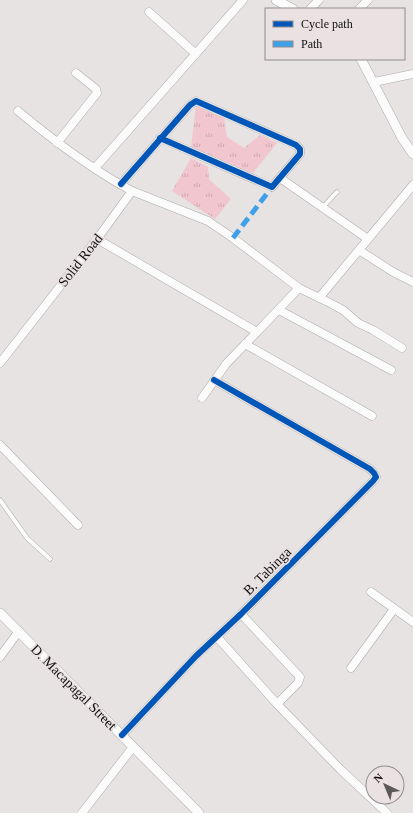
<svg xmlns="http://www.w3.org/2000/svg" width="413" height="813" font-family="'Times New Roman',serif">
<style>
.grass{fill:url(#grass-tufts)}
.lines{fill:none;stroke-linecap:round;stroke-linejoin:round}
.service-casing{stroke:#aeabab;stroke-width:5}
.minor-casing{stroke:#aeabab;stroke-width:9}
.tertiary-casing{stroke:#aeabab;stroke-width:10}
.service{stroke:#fbfbfb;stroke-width:4}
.minor{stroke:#fbfbfb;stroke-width:8}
.tertiary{stroke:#fbfbfb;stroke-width:9}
.quiet{stroke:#3da1ea;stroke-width:5;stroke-dasharray:10 5;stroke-linecap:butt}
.cycleway-casing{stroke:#e9e1e2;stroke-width:8}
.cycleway{stroke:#0057b8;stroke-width:6}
.labels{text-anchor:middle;stroke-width:3.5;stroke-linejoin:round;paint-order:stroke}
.street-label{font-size:14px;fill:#110f0f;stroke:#e9e1e2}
</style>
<defs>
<pattern id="grass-tufts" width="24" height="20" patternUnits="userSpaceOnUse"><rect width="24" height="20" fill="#f1c6cf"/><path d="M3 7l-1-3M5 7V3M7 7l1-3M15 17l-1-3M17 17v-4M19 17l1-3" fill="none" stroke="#cea9b1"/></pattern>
</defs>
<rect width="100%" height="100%" fill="#e7e3e3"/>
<path class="grass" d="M196,106L224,118L227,137L244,148L260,135L277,143L253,173L191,147Z
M191,158L208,167L209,179L231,199L215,219L172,191Z"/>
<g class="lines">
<defs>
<path id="service" d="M322,208L337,192
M0,500L27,538L50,559"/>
<path id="minor" d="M310,9L319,0
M359,9L368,0
M149,12L196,54
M374,82L413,74
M57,143L97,93L96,89L76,73
M95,168L243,0
M280,178L368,239
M121,184L190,105L196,101L296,145L300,149V154L272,187L160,138
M132,191L208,221L233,238L299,288L330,303L343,310L358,323L373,330L402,348
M97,239L257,332L299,288
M359,250L393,272L413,282
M319,298L413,185
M279,310L391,370
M245,344L372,416
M0,363L97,239L132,191C91,169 54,141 18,111
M202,398L226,364L257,332
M0,445L78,525
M371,592L413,622
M241,614L300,677L298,683L277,704
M217,637L277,704L340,769L387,813
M0,657L19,631
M351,668L394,609
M122,735L196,656L241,614L373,481L376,477L374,473L370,469L214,380
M82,813L133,747"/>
<path id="tertiary" d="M276,0L293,9
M361,59L389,113L402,138L413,154
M0,613L199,813"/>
</defs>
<use href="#service" class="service-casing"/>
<use href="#minor" class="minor-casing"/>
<use href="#tertiary" class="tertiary-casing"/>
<use href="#service" class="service"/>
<use href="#minor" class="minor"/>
<use href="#tertiary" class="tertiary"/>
<path class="quiet" d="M233,238L272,187"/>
<defs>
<path id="cycleway" d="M121,184L190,105L196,101L296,145L300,149V154L272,187L160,138
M122,735L196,656L241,614L373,481L376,477L374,473L370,469L214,380"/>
</defs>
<use href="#cycleway" class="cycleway-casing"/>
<use href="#cycleway" class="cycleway"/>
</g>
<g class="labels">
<g class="street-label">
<text transform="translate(80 260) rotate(-52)" y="5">Solid Road</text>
<text transform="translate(267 571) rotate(-45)" y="5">B. Tabinga</text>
<text transform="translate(74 687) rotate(45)" y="5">D. Macapagal Street</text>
</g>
</g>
<rect x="265" y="8" width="140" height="52" fill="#e9e1e2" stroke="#938d8e"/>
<rect x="273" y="21" width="20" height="6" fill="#0057b8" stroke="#938d8e"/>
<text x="301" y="28" font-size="12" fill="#110f0f">Cycle path</text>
<rect x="273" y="41" width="20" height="6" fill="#3da1ea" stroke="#938d8e"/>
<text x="301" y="48" font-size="12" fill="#110f0f">Path</text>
<g transform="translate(385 785) rotate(316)"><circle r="19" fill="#e9e1e2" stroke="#938d8e"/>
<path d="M0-3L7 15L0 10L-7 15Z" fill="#5c5959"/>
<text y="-6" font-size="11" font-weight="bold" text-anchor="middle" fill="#110f0f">N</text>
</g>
</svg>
